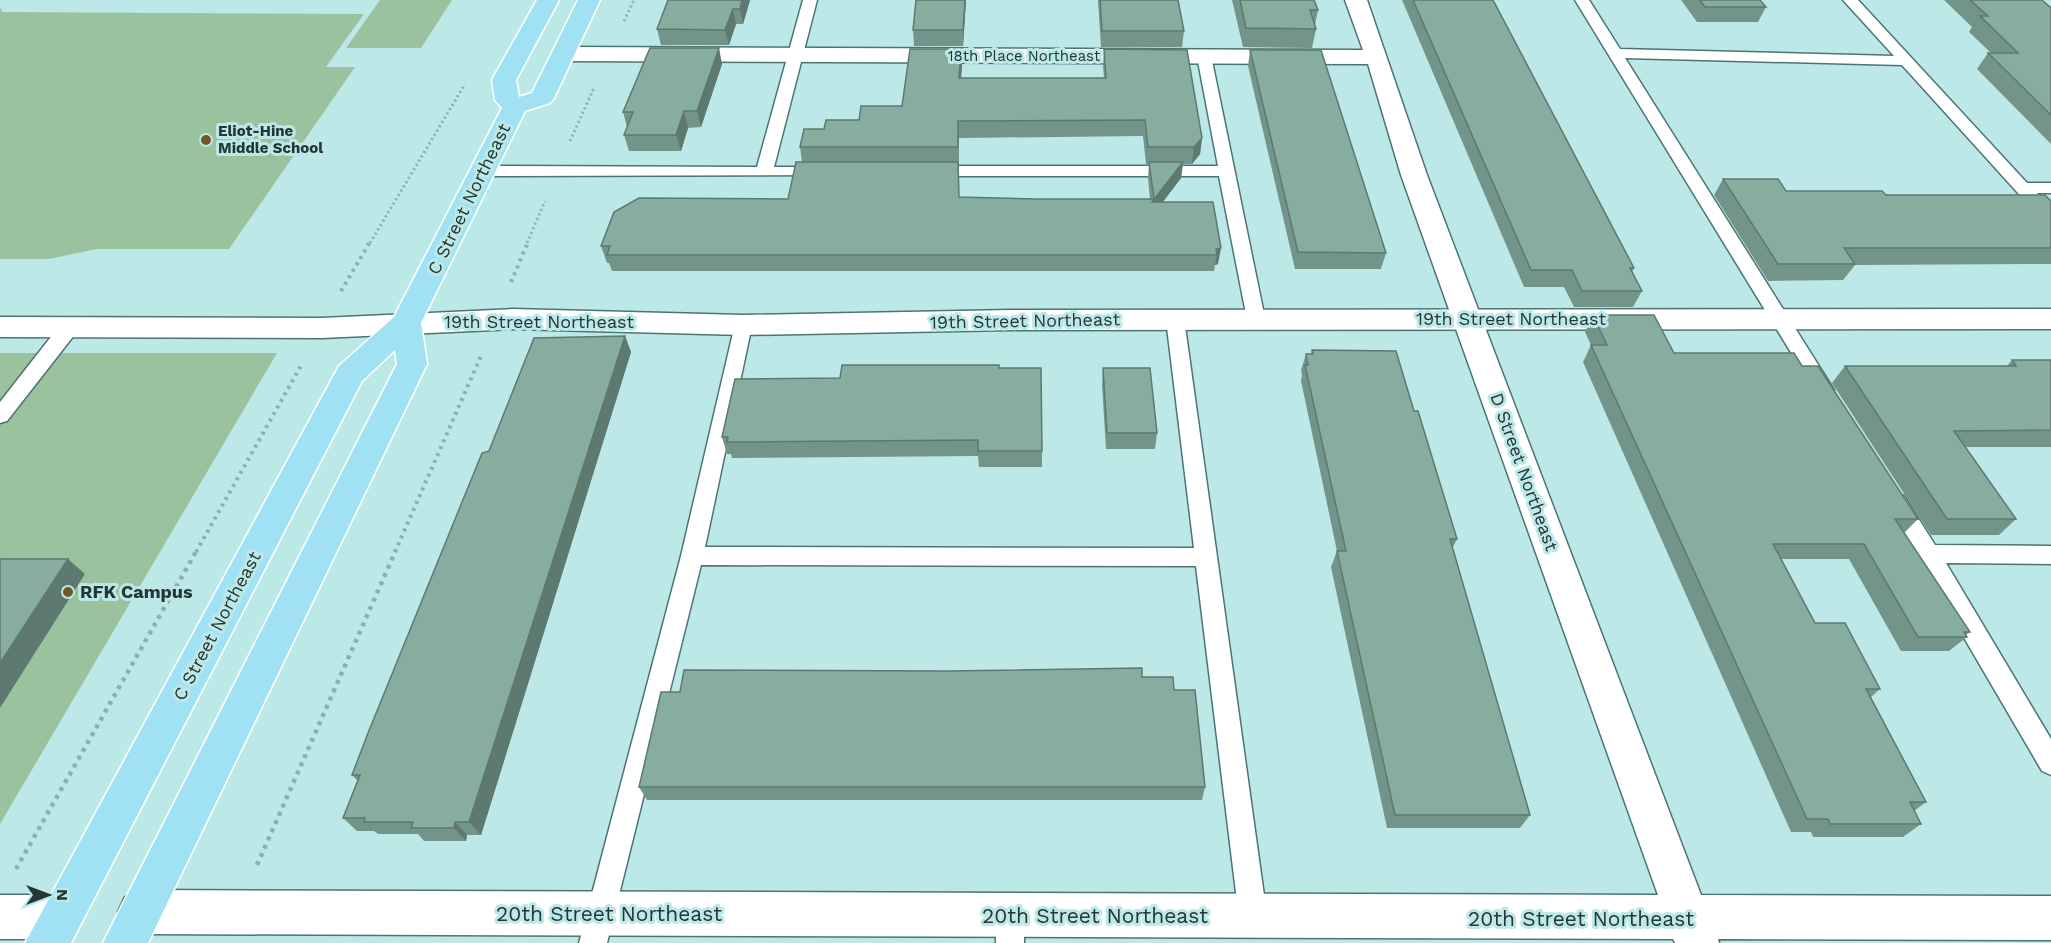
<svg xmlns="http://www.w3.org/2000/svg" width="2051" height="943" font-family="'Work Sans',sans-serif">
<style>
.green{fill:#9bc29f}
.lines{fill:none;stroke-linecap:round;stroke-linejoin:round}
.lane-casing{stroke:#4b7574;stroke-width:3}
.street-casing{stroke:#4b7574;stroke-width:3}
.secondary-casing{stroke:#4b7574;stroke-width:3}
.primary-casing{stroke:#fff;stroke-width:3}
.path-far2{stroke:#8cb0b0;stroke-width:3;stroke-dasharray:2 3;stroke-linecap:butt}
.path-far1{stroke:#8cb0b0;stroke-width:4;stroke-dasharray:3 4.5;stroke-linecap:butt}
.path{stroke:#8cb0b0;stroke-width:4.5;stroke-dasharray:4 5;stroke-linecap:butt}
.lane{fill:#fff;fill-rule:evenodd}
.street{fill:#fff;fill-rule:evenodd}
.secondary{fill:#fff;fill-rule:evenodd}
.primary{fill:#a0e1f3;fill-rule:evenodd}
.wall{fill:#739589;fill-rule:evenodd}
.shaded-wall{fill:#5e796f}
.building{fill:#86ad9f;stroke:#5e796f;stroke-width:1.5}
.poi-dot{fill:#725528;stroke:#bce9e8;stroke-width:2}
.labels{text-anchor:middle;stroke-width:6;stroke-linejoin:round;paint-order:stroke}
.far-street-label{font-size:15px;fill:#243636;stroke:#bce9e8}
.far-poi-label{font-size:15px;font-weight:bold;fill:#243636;stroke:#bce9e8;text-anchor:start}
.street-label{font-size:18px;fill:#243636;stroke:#bce9e8}
.poi-label{font-size:18px;font-weight:bold;fill:#243636;stroke:#bce9e8;text-anchor:start}
.near-street-label{font-size:21px;fill:#243636;stroke:#bce9e8}
</style>
<rect width="100%" height="100%" fill="#bce9e8"/>
<path class="green" d="M380,0H452L421,48H346Z
M0,6L2,12L364,14L326,67H355L229,249H97L49,259H0Z
M0,353H277L0,824Z"/>
<g class="lines">
<defs>
<path id="lane" d="M803,0H817L774,167H823L829,169L831,172L829,175L483,176L475,171L483,166L757,167Z
M1575,0H1589L1620,49L1894,56L1843,0H1858L2027,183H2051V193H2037L2051,209V224L2045,223L1902,65L1625,58L1834,390L1831,395H1817Z
M1204,52L1211,56L1265,319L1263,323H1249L1247,319L1219,176H932L924,171L932,166H1218L1197,56Z
M1175,313L1182,315L1184,319L1267,917L1263,927L1253,931L1243,927L1239,917L1196,566L701,565L607,943H579L681,556L736,320H750L752,325L705,547L1194,548L1166,319L1168,315Z
M68,323L75,324L77,329L75,334L7,421L0,423V402L61,324Z
M1896,494L1904,496L1935,545L2051,546V564L1946,563L2051,739V775L2042,771L1888,508L1885,502L1888,496Z
M1010,902L1020,906L1024,916V943H996V916L1000,906Z"/>
<path id="street" d="M1345,0H1367L1427,175L1701,895L2051,896V940L1718,939L1719,943H1675L1673,939L140,934L125,927L118,912L125,897L140,890L1658,895L1401,175L1368,64L563,61L555,59L552,54L555,49L563,47L1363,50Z
M0,895H61L76,902L83,917L76,932L61,939H0Z"/>
<path id="secondary" d="M513,309L743,315L1011,310L2051,309V329L1011,330L743,335L513,329L322,338L0,337V317L322,318Z"/>
<path id="primary" d="M537,0H559L516,80L519,97L532,93L578,0H600L554,98L550,103L525,111L421,323L427,364L148,943H103L397,364L395,350L362,381L71,943H25L339,366L394,317L502,108L495,100L492,80Z"/>
</defs>
<use href="#lane" class="lane-casing"/>
<use href="#street" class="street-casing"/>
<use href="#secondary" class="secondary-casing"/>
<use href="#primary" class="primary-casing"/>
<path class="path-far2" d="M624,21L634,0
M570,141L594,88
M370,243L465,84
M527,243L545,201"/>
<path class="path-far1" d="M511,282L528,242
M341,291L370,242
M196,552L302,364
M395,552L481,356"/>
<path class="path" d="M257,865L396,550
M16,869L197,550"/>
<use href="#lane" class="lane"/>
<use href="#street" class="street"/>
<use href="#secondary" class="secondary"/>
<use href="#primary" class="primary"/>
</g>
<path class="wall" d="M750,0L743,24H736L729,45H661L657,29Z
M966,0L963,46H914L913,30Z
M1098,0H1178L1184,31L1182,47H1101Z
M1232,0H1314L1318,10L1315,25L1316,29L1312,48L1243,47Z
M1402,0H1493L1634,268L1632,272L1642,291L1633,307H1574L1564,287H1524Z
M1681,0H1760L1766,7L1758,22H1697Z
M1944,0H2042L2051,8V144L1977,69L1988,53H1991L1969,32L1972,27Z
M961,49L962,65L961,78H1104L1103,65L1104,49L1202,138L1200,154L1192,164H1183L1181,178L1163,202H1213L1218,264L1215,265L1214,271H612L609,263H607L601,246L788,199L802,162L800,147L824,129L859,120L902,106ZM1143,136L1146,164H1149L1148,178L1150,199H1036L959,197V138Z
M1250,50L1386,253L1381,269H1295L1248,66Z
M722,64L701,127L688,128L681,151H629L624,135L627,127L623,112Z
M1723,179L1786,191L2051,201V264L1855,265L1843,280L1768,281L1714,195Z
M1593,315L1674,353L1802,366L1918,519L1904,533L1970,632L1966,635L1967,637L1949,651H1901L1849,559H1781L1815,623L1880,689L1871,697L1926,802L1914,811L1921,824L1903,837H1813L1811,832H1791L1583,362L1591,345L1585,332Z
M625,336L631,352L481,835H467L466,841H424L418,834H378L374,831H357L343,818L358,781L352,775L489,451Z
M1312,350L1414,411L1457,539L1452,549L1530,815L1520,828H1387L1331,567L1337,551L1301,381L1302,375L1301,370L1306,354H1311Z
M2012,360H2051V447H1965L2016,519L1999,535H1931L1832,383L1845,366H2007Z
M999,368L1042,451V467H979L978,456L732,458L731,454H727L722,437L840,378Z
M1103,368L1157,433L1155,449H1106L1102,385Z
M1142,677L1174,690L1205,787L1202,800H647L639,787L680,692Z"/>
<path class="shaded-wall" d="M742,0H750L743,24L740,9Z
M965,0H966L963,46V30Z
M733,9L736,24L729,45L725,30Z
M719,48L722,64L701,127L697,111Z
M961,49L962,65L960,94L959,78Z
M684,111L688,128L681,151L676,135Z
M1202,138L1200,154L1192,164L1194,147Z
M1183,162L1181,178L1150,218L1152,202Z
M1221,248L1218,264L1215,265L1217,255L1216,249Z
M625,336L631,352L481,835L469,822Z
M68,559L85,574L0,708V663Z
M455,822L467,835L466,841L454,828Z"/>
<path class="building" d="M668,0H742L740,9H733L725,30L657,29Z
M916,0H965L963,30H913Z
M1100,0H1178L1184,31H1102Z
M1240,0H1314L1318,10H1310L1316,29L1246,28Z
M1413,0H1493L1634,268H1630L1642,291H1582L1572,270H1531Z
M1700,0H1760L1766,7H1705Z
M1970,0H2042L2051,8V115L1988,53H2018L1980,16H1988Z
M650,48H719L697,111H684L676,135H624L633,112H623Z
M910,49H961L959,78H1106L1104,49L1187,50L1202,138L1194,147H1148L1145,120L958,121V147H800L804,129H824L826,120H859L861,106H902Z
M1250,50H1321L1386,253L1298,252Z
M796,162H958L959,197L1036,199H1154L1149,162H1183L1152,202H1213L1221,248L1216,249L1217,255H607L610,246H601L614,212L639,198L788,199Z
M1723,179H1778L1786,191H1882L1886,195H2045L2051,201V248H1844L1855,264H1778Z
M1593,315H1654L1674,353H1794L1802,366H1818L1918,519H1895L1970,632H1964L1967,637H1918L1864,544H1773L1815,623H1845L1880,689H1866L1926,802H1910L1921,824H1830L1828,819H1807L1591,345H1607Z
M625,336L469,822H455L454,828H411L413,822H364L365,818H343L360,775H352L368,733L482,453L489,451L534,338Z
M1312,350L1396,351L1414,411H1418L1457,539H1450L1530,815H1395L1337,551H1346L1305,365H1308L1306,354H1313Z
M2012,360H2051V430L1954,431L2016,519H1947L1845,366H2016Z
M842,365H999V368H1041L1042,451H978V440L727,442L728,437H722L735,379L840,378Z
M1103,368H1150L1157,433H1107Z
M0,559H68L0,663Z
M1142,668V677H1173L1174,690H1195L1205,787H639L661,692H680L684,670L947,671Z"/>
<g class="poi-dot">
<circle cx="206" cy="140" r="6"/>
<circle cx="68" cy="592" r="6"/>
</g>
<g class="labels">
<g class="far-street-label">
<text x="1024" y="61">18th Place Northeast</text>
</g>
<g class="far-poi-label">
<text x="218" y="136">Eliot-Hine<tspan x="218" dy="17">Middle School</tspan></text>
</g>
<g class="street-label">
<text transform="translate(469 199) rotate(-64)" y="6">C Street Northeast</text>
<text x="1511" y="325">19th Street Northeast</text>
<text transform="translate(1025 321) rotate(-1)" y="6">19th Street Northeast</text>
<text x="539" y="328">19th Street Northeast</text>
<text transform="translate(1524 472) rotate(70)" y="6">D Street Northeast</text>
<text transform="translate(217 626) rotate(-62)" y="6">C Street Northeast</text>
</g>
<g class="poi-label">
<text x="80" y="598">RFK Campus</text>
</g>
<g class="near-street-label">
<text x="609" y="921">20th Street Northeast</text>
<text x="1095" y="923">20th Street Northeast</text>
<text x="1581" y="926">20th Street Northeast</text>
</g>
</g>
<g transform="translate(48 895) rotate(90)" stroke="#bce9e8" stroke-width="4.5" paint-order="stroke">
<path d="M0-4.5L10 22L0 15L-10 22Z" fill="#243636"/>
<text y="-9" font-size="16" font-weight="bold" text-anchor="middle" fill="#243636">N</text>
</g>
</svg>
